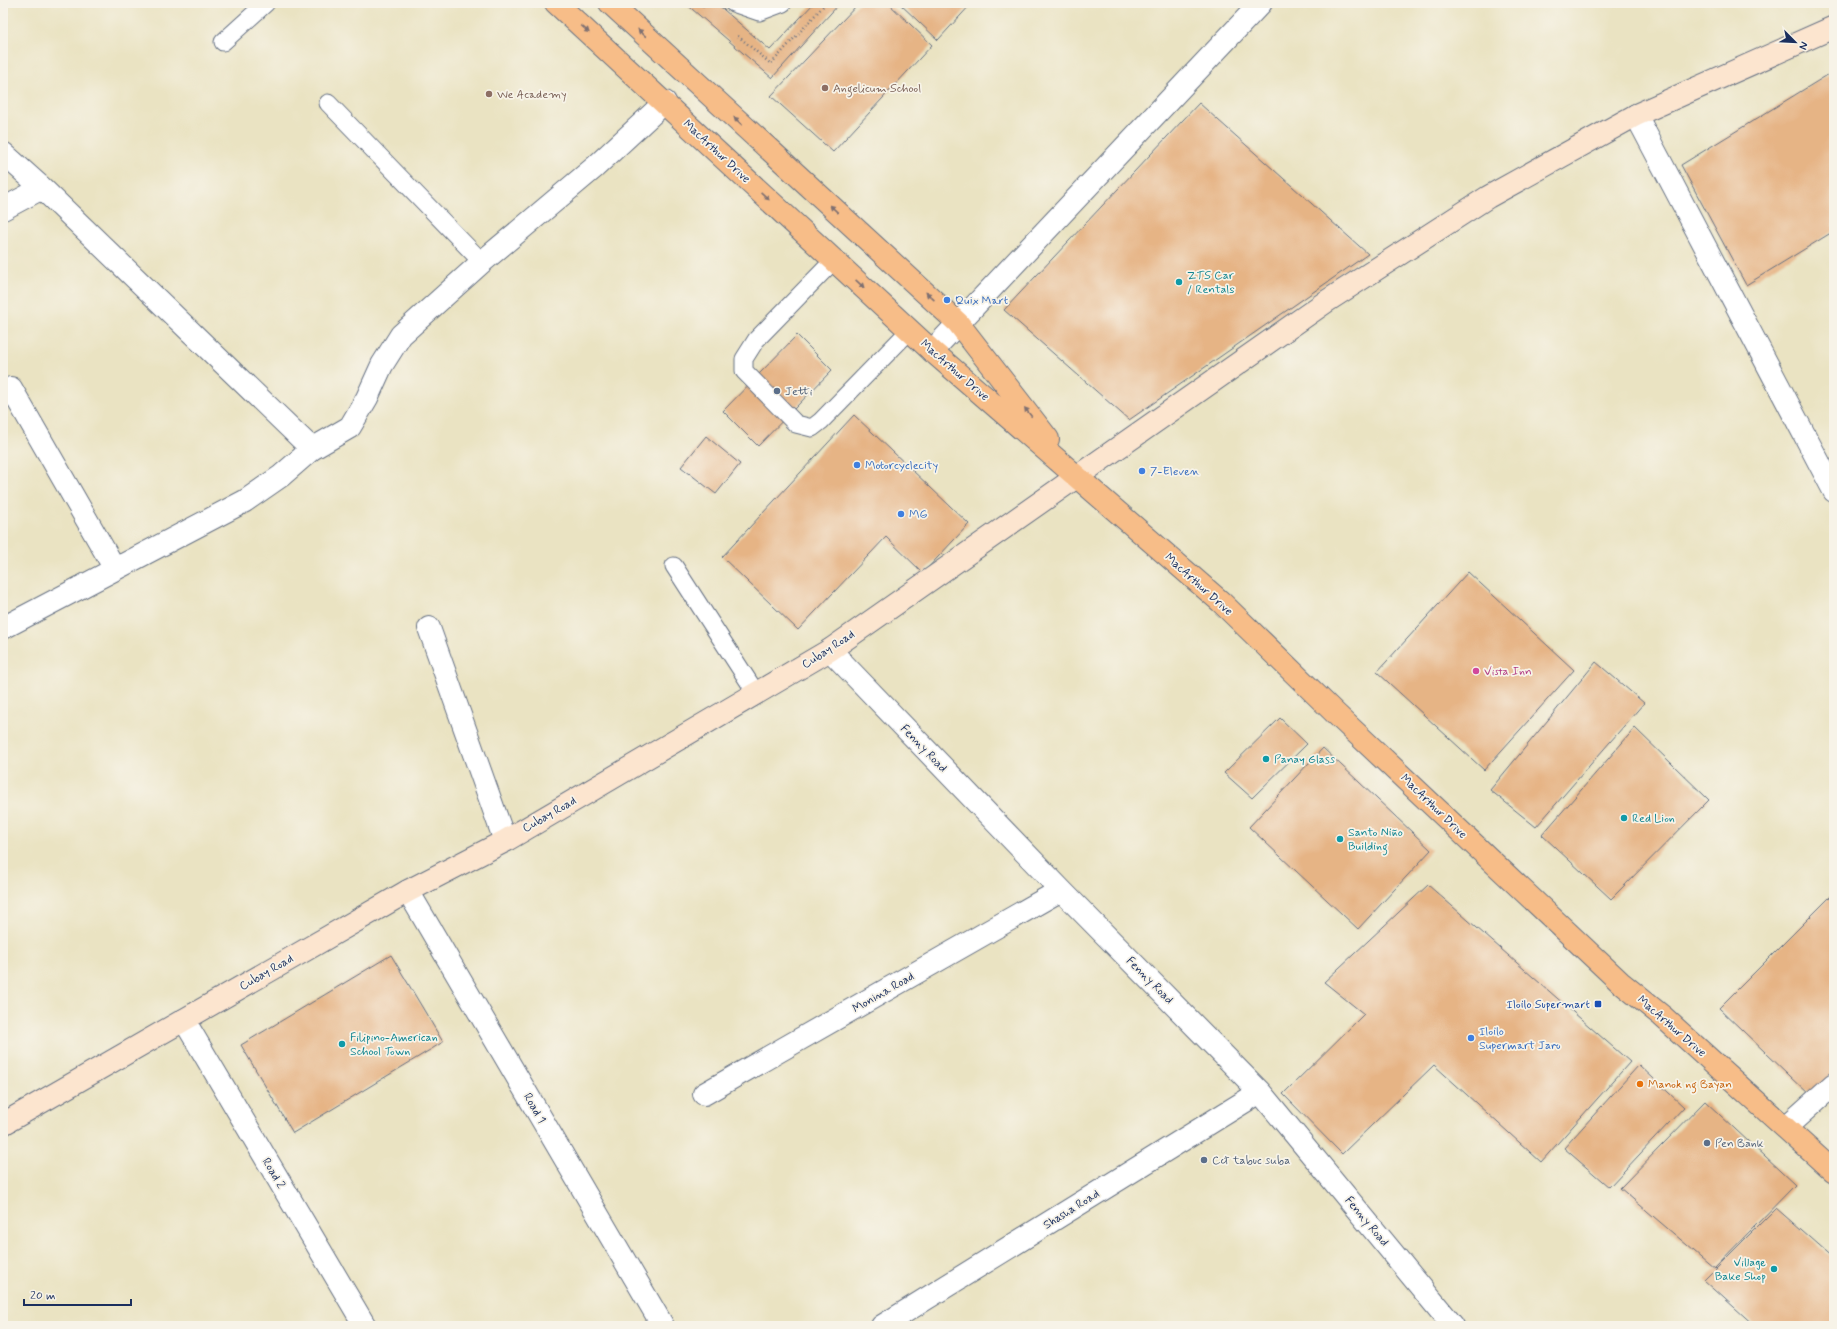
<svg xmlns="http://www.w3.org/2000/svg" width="1837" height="1329" font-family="Mynerve,sans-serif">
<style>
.building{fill:#e6b485}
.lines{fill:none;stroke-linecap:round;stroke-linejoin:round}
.lane-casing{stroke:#636e81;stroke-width:19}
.street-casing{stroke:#636e81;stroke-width:24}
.secondary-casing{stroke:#636e81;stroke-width:24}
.primary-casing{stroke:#636e81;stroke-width:24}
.path{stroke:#636e81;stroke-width:2.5;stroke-dasharray:1 3;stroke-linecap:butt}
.lane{stroke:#fff;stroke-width:17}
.street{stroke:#fff;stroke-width:22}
.secondary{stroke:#fce5cf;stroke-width:22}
.primary{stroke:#f7bd88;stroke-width:22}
.oneway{fill:#7e6f71}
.education-dot{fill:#8d6e63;stroke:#f7f3e8;stroke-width:1.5}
.culture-dot{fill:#0f9aa8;stroke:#f7f3e8;stroke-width:1.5}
.shop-dot{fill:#3f7fe0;stroke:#f7f3e8;stroke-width:1.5}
.service-dot{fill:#5c6f8a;stroke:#f7f3e8;stroke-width:1.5}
.hotel-dot{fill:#d1479c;stroke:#f7f3e8;stroke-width:1.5}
.transit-dot{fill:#1a4fb4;stroke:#f7f3e8;stroke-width:1.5}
.food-dot{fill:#e8710a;stroke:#f7f3e8;stroke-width:1.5}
.labels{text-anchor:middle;stroke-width:3.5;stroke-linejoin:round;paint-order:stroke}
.education-label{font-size:12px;fill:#785e54;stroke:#f7f3e8;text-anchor:start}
.street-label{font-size:12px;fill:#1b2f5e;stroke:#f7f3e8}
.culture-label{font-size:12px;fill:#0d838f;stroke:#f7f3e8;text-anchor:start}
.shop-label{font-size:12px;fill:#366cbe;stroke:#f7f3e8;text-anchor:start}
.service-label{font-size:12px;fill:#4e5e75;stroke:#f7f3e8;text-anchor:start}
.hotel-label{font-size:12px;fill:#b23c85;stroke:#f7f3e8;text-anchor:start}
.transit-label{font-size:12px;fill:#164399;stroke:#f7f3e8;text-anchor:end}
.food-label{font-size:12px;fill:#c56008;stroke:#f7f3e8;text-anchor:start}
</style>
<rect width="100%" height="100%" fill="#f7f3e8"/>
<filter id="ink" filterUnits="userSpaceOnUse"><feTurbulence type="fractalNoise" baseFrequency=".025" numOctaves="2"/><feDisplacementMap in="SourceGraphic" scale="8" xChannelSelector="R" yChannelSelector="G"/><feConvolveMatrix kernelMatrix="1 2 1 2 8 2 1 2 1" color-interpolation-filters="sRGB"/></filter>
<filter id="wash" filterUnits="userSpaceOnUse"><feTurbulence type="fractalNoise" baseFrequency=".012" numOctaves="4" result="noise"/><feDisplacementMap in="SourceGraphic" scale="16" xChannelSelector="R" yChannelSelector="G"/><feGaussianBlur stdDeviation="0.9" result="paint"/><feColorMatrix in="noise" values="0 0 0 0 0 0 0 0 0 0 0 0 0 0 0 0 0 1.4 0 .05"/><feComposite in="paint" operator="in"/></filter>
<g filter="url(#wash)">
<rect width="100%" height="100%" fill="#eae3c2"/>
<g id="blocks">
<path class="building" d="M685,3H716L770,50L814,3H840L772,78Z
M859,3H888L932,45L833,152L771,96Z
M899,3H972L938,40Z
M1834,71V231L1746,285L1681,165Z
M1199,103L1368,254L1129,420L1004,310Z
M797,335L832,370L758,446L723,411Z
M854,415L969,524L923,573L886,537L798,630L722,557Z
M706,436L740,464L716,494L681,467Z
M1468,572L1574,670L1484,770L1377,672Z
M1596,662L1644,703L1536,827L1490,790Z
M1280,718L1307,744L1252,798L1224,773Z
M1635,728L1709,800L1611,899L1542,835Z
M1323,748L1431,850L1358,929L1249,827Z
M1428,885L1630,1062L1541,1162L1434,1065L1342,1154L1283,1094L1364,1014L1324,982Z
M1834,893V1075L1812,1097L1719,1008Z
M391,955L443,1042L293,1133L241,1045Z
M1639,1065L1684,1107L1609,1187L1564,1148Z
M1705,1101L1795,1185L1714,1268L1620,1188Z
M1776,1208L1834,1259V1326H1755L1704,1280Z"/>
</g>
</g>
<g filter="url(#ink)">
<use href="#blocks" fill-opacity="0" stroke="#636e81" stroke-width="1"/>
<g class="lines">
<defs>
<path id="lane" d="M733,3L759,12L783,3
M223,42L266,3
M328,103L482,262
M834,260L756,340L744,359V371L796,424L812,428L821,421L910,330
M674,566L756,693"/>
<path id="street" d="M1636,115L1834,491
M3,153L42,188L312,449L350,427L367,398L382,365L401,335L482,262L595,167L665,102
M3,209L42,188
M932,351L1261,3
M11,388L115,569
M3,628L245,501L281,476L312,449
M429,628L505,841
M830,650L1061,890L1260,1092L1453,1326
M408,891L663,1326
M184,1020L365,1326
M704,1094L1061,890
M1786,1127L1834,1084
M882,1326L1260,1092"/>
<path id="secondary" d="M3,1124L408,891L505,841L830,650L1327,301L1488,197L1636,115L1834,27"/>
<path id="primary" d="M556,3L932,351L1221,602L1336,714L1620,982L1662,1016L1834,1172
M610,3L958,323L1048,439"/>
</defs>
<use href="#lane" class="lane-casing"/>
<use href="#street" class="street-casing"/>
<use href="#secondary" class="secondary-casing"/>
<use href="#primary" class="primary-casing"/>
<path class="path" d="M700,3L706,8
M738,36L771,64L826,3"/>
<use href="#lane" class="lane"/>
<use href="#street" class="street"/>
<use href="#secondary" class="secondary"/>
<use href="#primary" class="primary"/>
</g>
<defs><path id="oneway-solid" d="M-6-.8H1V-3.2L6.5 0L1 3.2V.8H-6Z"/></defs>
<g class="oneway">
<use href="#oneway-solid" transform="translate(585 29) rotate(42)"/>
<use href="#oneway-solid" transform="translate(642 33) rotate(-137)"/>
<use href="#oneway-solid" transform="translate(738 121) rotate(-137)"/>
<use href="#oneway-solid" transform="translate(765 196) rotate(43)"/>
<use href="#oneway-solid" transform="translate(834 209) rotate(-137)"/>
<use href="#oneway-solid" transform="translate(860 284) rotate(43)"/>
<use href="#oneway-solid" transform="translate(930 296) rotate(-137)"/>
<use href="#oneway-solid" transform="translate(1028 412) rotate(-128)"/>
</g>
</g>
<g class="education-dot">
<circle cx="825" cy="88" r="4"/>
<circle cx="489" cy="94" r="4"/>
</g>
<g class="culture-dot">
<circle cx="1179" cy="282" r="4"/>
<circle cx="1266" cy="759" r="4"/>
<circle cx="1624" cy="818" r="4"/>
<circle cx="1340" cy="839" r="4"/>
<circle cx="342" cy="1044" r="4"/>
<circle cx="1774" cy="1269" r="4"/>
</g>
<g class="shop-dot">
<circle cx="947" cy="300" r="4"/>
<circle cx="857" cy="465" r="4"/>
<circle cx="1142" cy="471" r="4"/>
<circle cx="901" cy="514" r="4"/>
<circle cx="1471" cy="1038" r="4"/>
</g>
<g class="service-dot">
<circle cx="777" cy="391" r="4"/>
<circle cx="1707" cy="1143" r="4"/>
<circle cx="1204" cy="1160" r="4"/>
</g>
<circle class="hotel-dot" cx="1476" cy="671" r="4"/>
<rect class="transit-dot" x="1594" y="1000" width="8" height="8" rx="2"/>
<circle class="food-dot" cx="1640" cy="1084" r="4"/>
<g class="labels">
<g class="education-label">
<text x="833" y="92">Angelicum School</text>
<text x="497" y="98">We Academy</text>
</g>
<g class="street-label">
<text transform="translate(717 151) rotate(43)" y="4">MacArthur Drive</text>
<text transform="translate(955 370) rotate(41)" y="4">MacArthur Drive</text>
<text transform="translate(1199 584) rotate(42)" y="4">MacArthur Drive</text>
<text transform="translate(828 649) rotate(-33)" y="4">Cubay Road</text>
<text transform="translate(924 748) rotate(46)" y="4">Fenny Road</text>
<text transform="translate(1434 806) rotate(44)" y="4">MacArthur Drive</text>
<text transform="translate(549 814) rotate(-30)" y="4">Cubay Road</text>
<text transform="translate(266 972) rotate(-30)" y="4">Cubay Road</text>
<text transform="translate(1150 980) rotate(45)" y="4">Fenny Road</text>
<text transform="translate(883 992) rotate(-30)" y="4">Monina Road</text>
<text transform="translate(1672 1026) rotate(41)" y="4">MacArthur Drive</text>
<text transform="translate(535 1108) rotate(60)" y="4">Road 1</text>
<text transform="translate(274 1173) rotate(59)" y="4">Road 2</text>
<text transform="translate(1071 1209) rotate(-32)" y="4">Shasha Road</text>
<text transform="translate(1367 1221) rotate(50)" y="4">Fenny Road</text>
</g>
<g class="culture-label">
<text x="1187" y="279">ZTS Car<tspan x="1187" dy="14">/ Rentals</tspan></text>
<text x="1274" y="763">Panay Glass</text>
<text x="1632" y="822">Red Lion</text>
<text x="1348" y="836">Santo Niño<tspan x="1348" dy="14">Building</tspan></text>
<text x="350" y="1041">Filipino-American<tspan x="350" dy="14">School Town</tspan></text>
<text x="1766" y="1266" text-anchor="end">Village<tspan x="1766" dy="14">Bake Shop</tspan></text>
</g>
<g class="shop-label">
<text x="955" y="304">Quix Mart</text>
<text x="865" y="469">Motorcyclecity</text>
<text x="1150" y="475">7-Eleven</text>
<text x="909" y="518">MG</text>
<text x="1479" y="1035">Iloilo<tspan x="1479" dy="14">Supermart Jaro</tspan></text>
</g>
<g class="service-label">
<text x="785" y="395">Jetti</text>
<text x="1715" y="1147">Pen Bank</text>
<text x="1212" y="1164">Cct tabuc suba</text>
</g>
<g class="hotel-label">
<text x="1484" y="675">Vista Inn</text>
</g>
<g class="transit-label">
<text x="1590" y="1008">Iloilo Supermart</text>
</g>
<g class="food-label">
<text x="1648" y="1088">Manok ng Bayan</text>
</g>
</g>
<rect width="1837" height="1329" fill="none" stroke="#f7f3e8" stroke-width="16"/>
<g transform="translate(1795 42) rotate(114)" stroke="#f7f3e8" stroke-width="3" paint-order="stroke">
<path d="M0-3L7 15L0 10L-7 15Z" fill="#1b2f5e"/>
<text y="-6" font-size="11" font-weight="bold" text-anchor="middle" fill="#1b2f5e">N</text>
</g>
<path d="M24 1299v6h107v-6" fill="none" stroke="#1b2f5e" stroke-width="2"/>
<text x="30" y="1299" font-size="12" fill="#1b2f5e" stroke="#f7f3e8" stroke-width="3" paint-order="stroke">20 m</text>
</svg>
